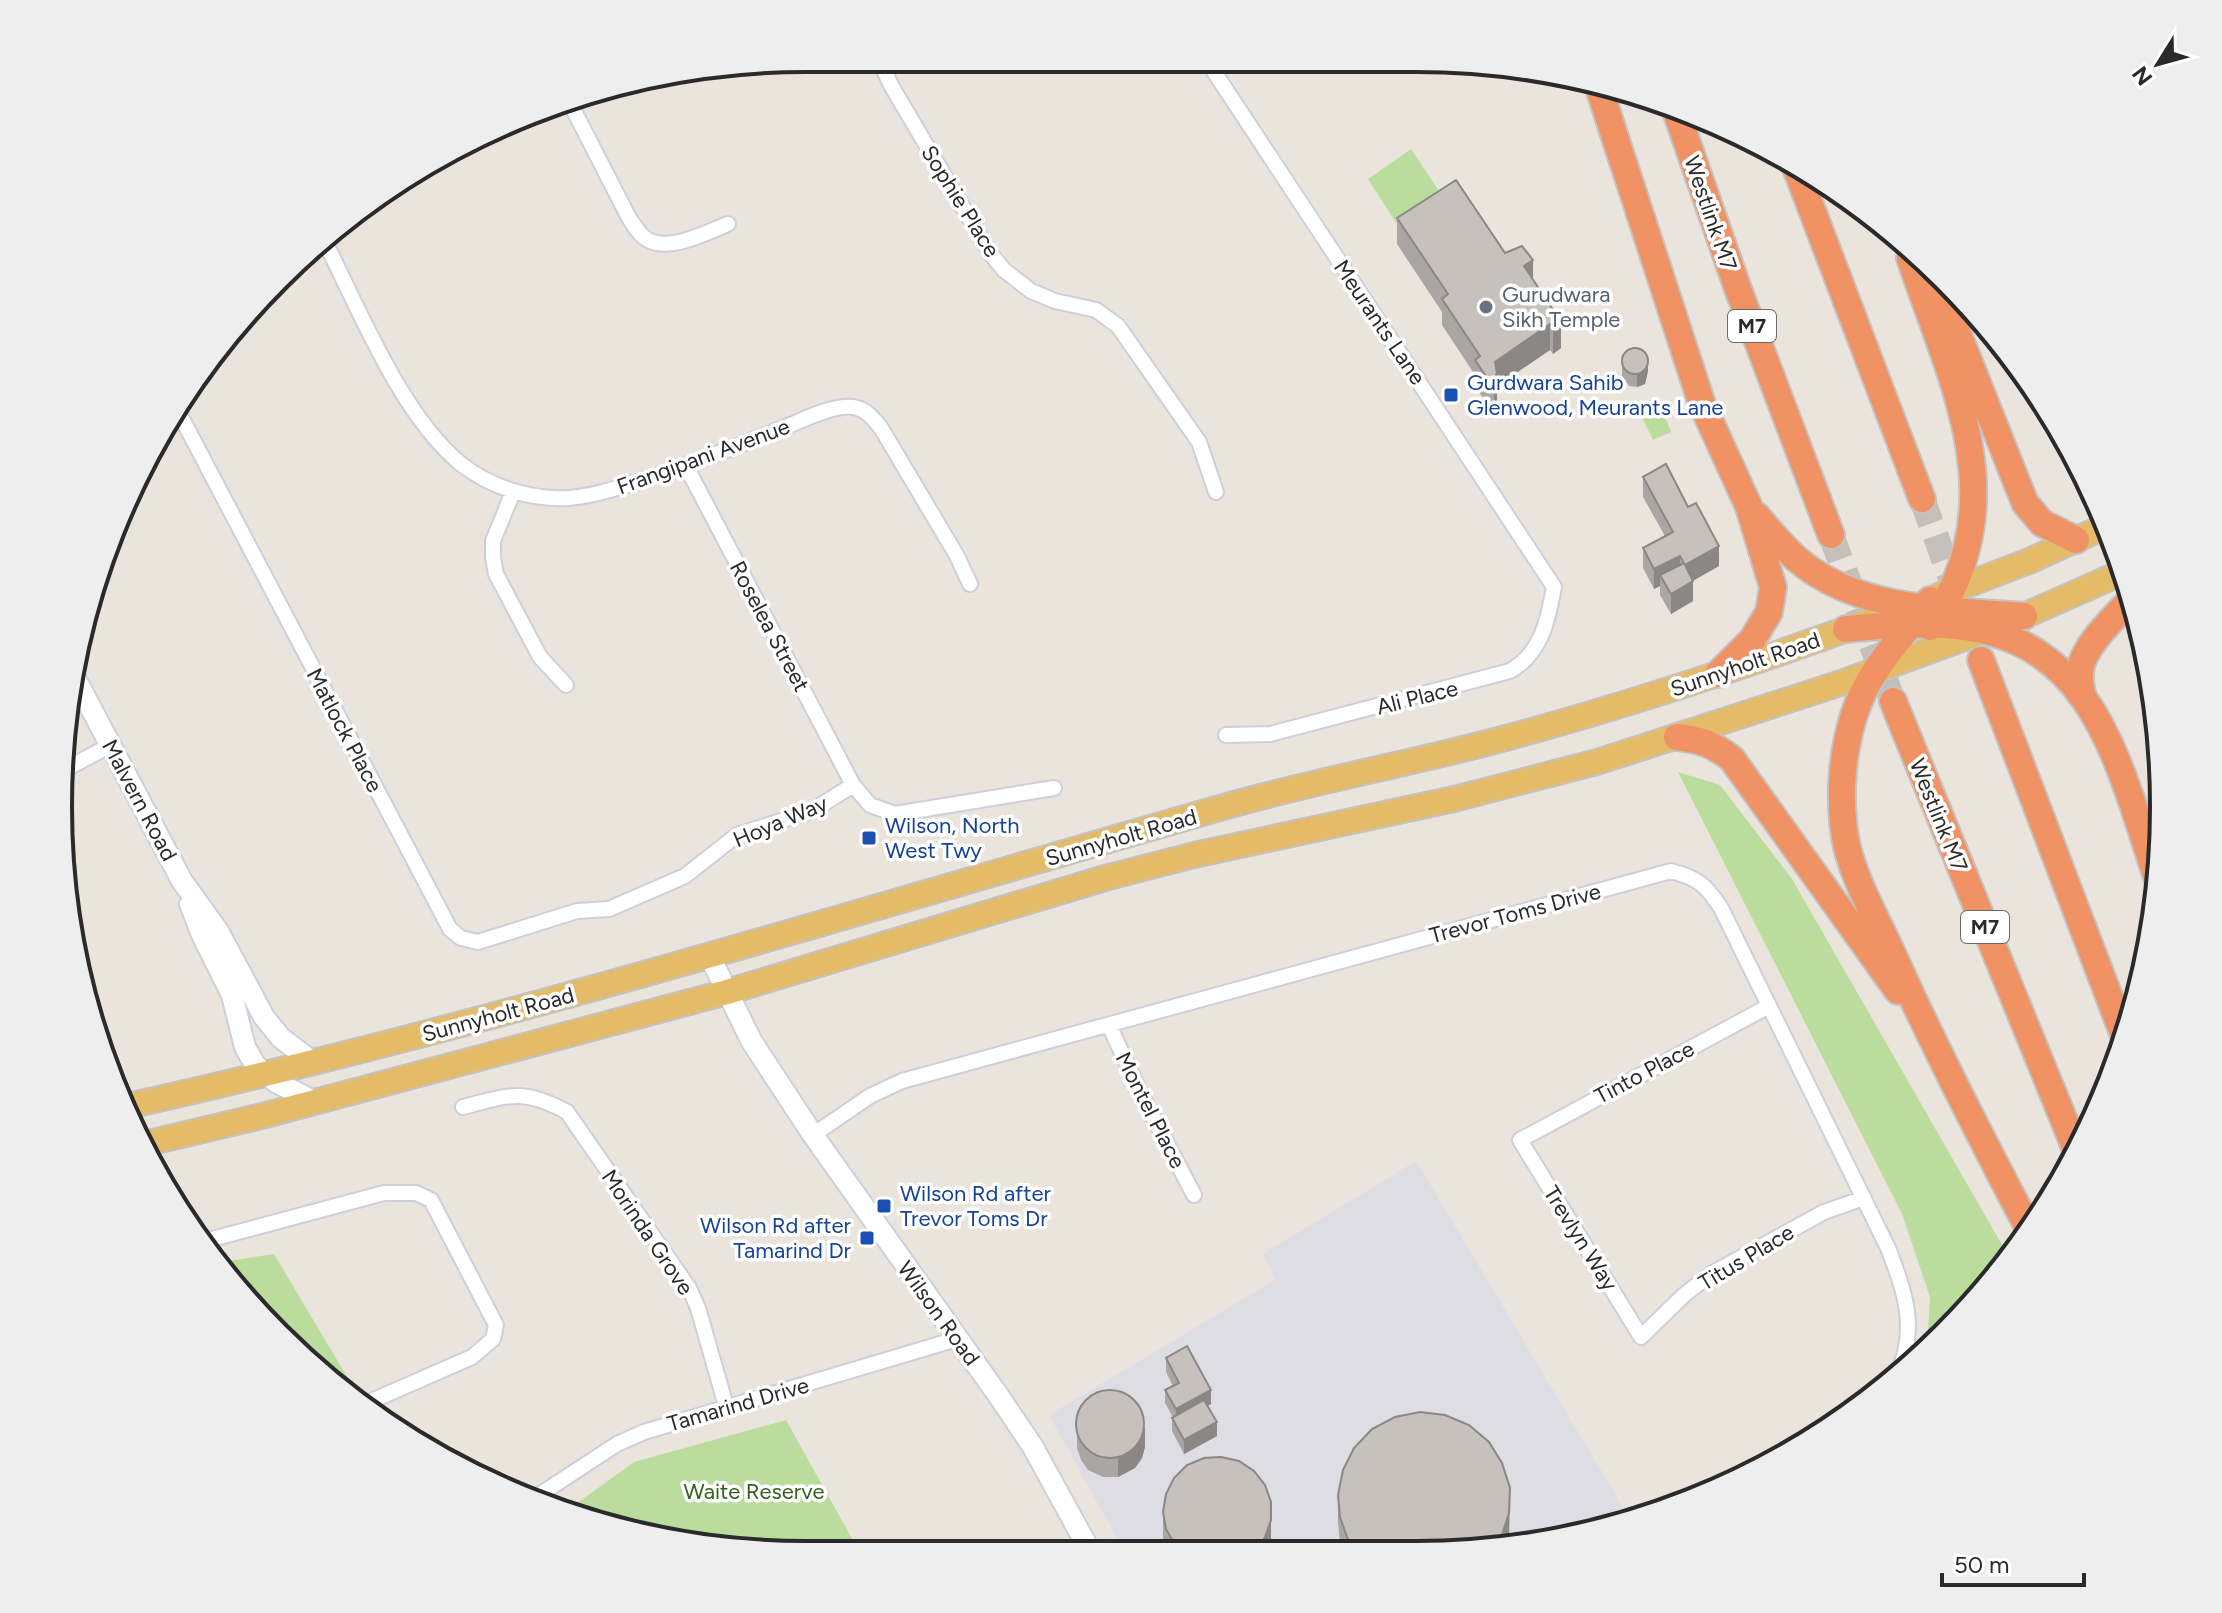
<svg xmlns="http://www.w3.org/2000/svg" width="2222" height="1613" font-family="Figtree,sans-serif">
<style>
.industrial{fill:#dedde4}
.grass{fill:#badd9e}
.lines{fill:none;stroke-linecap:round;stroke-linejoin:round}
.highway-tunnel{stroke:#c4bfb9;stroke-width:26;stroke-dasharray:26 13;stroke-linecap:butt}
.street-casing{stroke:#ccd0da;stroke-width:18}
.secondary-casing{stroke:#ccd0da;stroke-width:24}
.primary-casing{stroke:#c3c3c3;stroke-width:28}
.highway-casing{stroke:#c3c3c3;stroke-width:30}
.street{stroke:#fff;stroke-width:14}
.secondary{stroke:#fff;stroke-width:20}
.primary{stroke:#e4bb69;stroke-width:24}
.highway{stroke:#f09263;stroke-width:26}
.wall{fill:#aaa6a3}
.shaded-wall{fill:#8b8784}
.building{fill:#c6c1bd;stroke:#8b8784;stroke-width:2}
.worship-dot{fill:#6b7280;stroke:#fff;stroke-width:3}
.transit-dot{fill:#1a4fb4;stroke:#fff;stroke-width:3}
.labels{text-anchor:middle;stroke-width:7;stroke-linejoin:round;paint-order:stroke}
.shield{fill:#fff;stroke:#6a6a6a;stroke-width:2}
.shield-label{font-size:20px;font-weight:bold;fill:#2a2a2a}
.street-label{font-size:22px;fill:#2a2a2a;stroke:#fff}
.worship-label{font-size:22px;fill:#5b616d;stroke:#fff;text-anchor:start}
.transit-label{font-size:22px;fill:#164399;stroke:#fff;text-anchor:start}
.park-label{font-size:22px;fill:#346120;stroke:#fff}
.rim{fill:none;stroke:#2a2a2a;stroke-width:4}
</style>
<rect width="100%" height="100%" fill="#ebe4dd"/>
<path class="industrial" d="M1416,1161L1629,1517L1514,1549L1124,1551L1049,1415L1276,1279L1263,1254Z"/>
<path class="grass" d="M1411,149L1441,194L1396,223L1368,179Z
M1658,398L1671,432L1653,440L1636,405Z
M1678,772L1720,785L1792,879L2009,1257L1979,1300L1927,1348L1930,1297L1902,1214Z
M274,1254L352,1385L341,1390L216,1263Z
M786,1420L860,1553H757L612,1529L565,1512L634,1462Z"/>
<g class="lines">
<path class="highway-tunnel" d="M1922,499L1958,597
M1831,535L1893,701"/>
<defs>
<path id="street" d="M878,58L892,87L990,253L1004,270L1031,291L1055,301L1096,310L1118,326L1199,442L1216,492
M1205,58L1554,587C1548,619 1542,653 1510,671L1270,734L1226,735
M570,103L628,216C633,224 639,235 648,240C671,252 707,232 728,224
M325,242C360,311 401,415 461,464C492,488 531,500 569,498C594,496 617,488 640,481C687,466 732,448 778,430C797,423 832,404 853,407C866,409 873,418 881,428L957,556L970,584
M178,411L450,929L461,938L478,942L577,911L609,909L685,876L737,835L812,811L853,785
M686,466L853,785L870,805L895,814L1054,788
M513,492L493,541V558L496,574L540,657L566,685
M64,770L111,745
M1769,1006L1520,1140L1641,1337L1684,1295L1711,1274L1824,1212L1864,1198
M1109,1025L1141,1094L1194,1195
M463,1107C509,1095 523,1088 567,1112L689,1288L698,1308L726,1406
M813,1135L870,1096L902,1081L1671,871C1698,878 1706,885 1721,908L1888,1248C1905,1292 1919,1331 1896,1377
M201,1242L384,1193H416L431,1200L496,1325L493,1339L472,1357L360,1406
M533,1499L617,1444L644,1432L957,1339"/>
<path id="secondary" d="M74,676L182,881L218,931L264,1017L281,1038L314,1063
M190,904L202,935L232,995L245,1047L255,1065L276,1082L315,1102
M709,955L752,1042L813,1135L998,1395L1033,1447L1090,1551"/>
<path id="primary" d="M1938,596L2029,561L2106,526
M123,1107C493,1025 855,912 1220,808C1313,781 1409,764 1502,739C1625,706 1746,666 1866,622
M144,1144L262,1116L727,992L1105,878L1194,855L1454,799L1597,762L1844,682L2024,616L2123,572"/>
<path id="highway" d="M1597,82L1702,404L1749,507L1773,587L1769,612L1753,639L1718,674
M1677,114L1738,289L1831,535
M1796,168L1922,499
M1910,258C1953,386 2017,502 1930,627
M1938,284L2025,503L2042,523L2076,540
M1757,516C1771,533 1786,551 1804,565C1866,612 1950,610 2024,616
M1930,600C1902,638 1869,668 1854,715C1841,756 1838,805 1847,847C1856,883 1876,918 1892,953C1934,1047 1981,1138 2029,1229
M1846,629C1883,626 1919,622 1956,626C2097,639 2119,769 2158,880
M1981,660L2126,1041
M2082,693C2081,687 2079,680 2080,673C2080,649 2116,615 2133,598
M1893,701L2077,1152
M1677,737C1700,740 1714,744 1732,759L1898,991"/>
</defs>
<use href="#street" class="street-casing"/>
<use href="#secondary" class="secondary-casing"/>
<use href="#primary" class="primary-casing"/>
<use href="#highway" class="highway-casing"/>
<use href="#street" class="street"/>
<use href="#secondary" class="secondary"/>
<use href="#primary" class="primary"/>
<use href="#highway" class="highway"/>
</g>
<path class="wall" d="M1397,218L1505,253L1533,280L1561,348L1553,354L1550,350L1497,386V400L1494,405L1487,404L1475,386V375L1442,325V312L1397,244Z
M1622,362L1648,371L1645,384L1637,387L1629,386L1622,376Z
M1643,477L1688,507L1719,566L1693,581V601L1671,614L1660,595V586L1654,589L1643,568V548L1665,536L1643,497Z
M1166,1358L1211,1404L1208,1405L1217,1436L1184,1454L1172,1431V1418L1173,1417L1165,1403V1390L1173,1386L1166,1372Z
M1077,1416L1145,1447L1142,1458L1135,1468L1118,1477H1103L1088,1470L1081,1460L1077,1448Z
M1338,1495L1509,1540L1506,1549L1342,1550L1340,1543L1338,1522Z
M1163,1512L1271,1547L1270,1550L1165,1551L1163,1538Z"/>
<path class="shaded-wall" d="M1533,260V287L1524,266Z
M1561,322V348L1553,354V327Z
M1550,324V350L1497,386V400L1494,405L1495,362Z
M1648,358V371L1645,384L1637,387V374Z
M1719,546V566L1685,585V565Z
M1680,556V576L1660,575V586L1654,589V569Z
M1693,581V601L1671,614V594Z
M1211,1390V1404L1176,1423V1409Z
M1217,1422V1436L1184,1454V1440Z
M1145,1427V1447L1142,1458L1135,1468L1118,1477V1457Z
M1510,1488L1509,1540L1506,1549H1494Z
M1271,1520V1547L1270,1550H1255Z"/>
<path class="building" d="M1456,180L1505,253L1522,246L1533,260L1524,266L1561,322L1553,327L1550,324L1495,362L1497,373L1494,379L1487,378L1475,360L1480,356L1442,299L1448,294L1397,218Z
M1622 361a13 13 0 1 1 26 0a13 13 0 1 1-26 0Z
M1666,464L1688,507L1696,503L1719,546L1685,565L1693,581L1671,594L1660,575L1684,563L1680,556L1654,569L1643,548L1673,532L1643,477Z
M1187,1346L1211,1390L1176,1409L1165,1390L1179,1383L1166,1358Z
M1076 1424a34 34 0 1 1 68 0a34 34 0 1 1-68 0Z
M1204,1400L1217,1422L1184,1440L1172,1418Z
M1420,1412L1445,1415L1469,1425L1489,1442L1502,1463L1510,1488L1509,1513L1501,1538L1494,1549L1355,1550L1347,1537L1340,1517L1338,1495L1343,1470L1354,1448L1372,1429L1395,1417Z
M1221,1457L1239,1461L1254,1471L1265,1485L1271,1502V1520L1265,1537L1255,1550L1181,1551L1175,1545L1166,1529L1163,1512L1166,1494L1174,1478L1187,1465L1204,1458Z"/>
<circle class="worship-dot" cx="1486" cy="307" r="8"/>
<g class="transit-dot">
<rect x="1443" y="387" width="16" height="16" rx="4"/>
<rect x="861" y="830" width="16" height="16" rx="4"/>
<rect x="876" y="1198" width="16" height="16" rx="4"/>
<rect x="859" y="1230" width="16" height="16" rx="4"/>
</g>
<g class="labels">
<g class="shield">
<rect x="1728" y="310" width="48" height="32" rx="6"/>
<rect x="1961" y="911" width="48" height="32" rx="6"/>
</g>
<g class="shield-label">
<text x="1752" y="333">M7</text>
<text x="1985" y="934">M7</text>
</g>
<g class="street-label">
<text transform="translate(961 201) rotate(58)" y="8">Sophie Place</text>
<text transform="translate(1711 213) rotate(71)" y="8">Westlink M7</text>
<text transform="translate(1380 322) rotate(56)" y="8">Meurants Lane</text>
<text transform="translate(703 456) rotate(-20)" y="8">Frangipani Avenue</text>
<text transform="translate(770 626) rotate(62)" y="8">Roselea Street</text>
<text transform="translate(1745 664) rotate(-19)" y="8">Sunnyholt Road</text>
<text transform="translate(1417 697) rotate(-14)" y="8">Ali Place</text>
<text transform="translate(345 730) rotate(62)" y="8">Matlock Place</text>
<text transform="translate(140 800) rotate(62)" y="8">Malvern Road</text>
<text transform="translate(1939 815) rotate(68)" y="8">Westlink M7</text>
<text transform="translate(780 821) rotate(-23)" y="8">Hoya Way</text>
<text transform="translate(1121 837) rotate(-16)" y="8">Sunnyholt Road</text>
<text transform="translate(1515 913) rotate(-15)" y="8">Trevor Toms Drive</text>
<text transform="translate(498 1014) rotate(-15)" y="8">Sunnyholt Road</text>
<text transform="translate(1644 1072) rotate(-28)" y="8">Tinto Place</text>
<text transform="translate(1151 1110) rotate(63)" y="8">Montel Place</text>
<text transform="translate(648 1232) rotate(56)" y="8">Morinda Grove</text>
<text transform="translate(1581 1238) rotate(58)" y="8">Trevlyn Way</text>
<text transform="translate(1746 1257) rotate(-31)" y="8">Titus Place</text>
<text transform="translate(939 1313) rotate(54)" y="8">Wilson Road</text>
<text transform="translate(738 1404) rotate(-16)" y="8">Tamarind Drive</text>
</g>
<g class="worship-label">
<text x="1502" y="302">Gurudwara<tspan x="1502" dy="25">Sikh Temple</tspan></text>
</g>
<g class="transit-label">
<text x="1467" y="390">Gurdwara Sahib<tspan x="1467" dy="25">Glenwood, Meurants Lane</tspan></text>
<text x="885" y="833">Wilson, North<tspan x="885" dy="25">West Twy</tspan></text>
<text x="900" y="1201">Wilson Rd after<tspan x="900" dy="25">Trevor Toms Dr</tspan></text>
<text x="851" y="1233" text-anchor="end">Wilson Rd after<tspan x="851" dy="25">Tamarind Dr</tspan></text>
</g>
<g class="park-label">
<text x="754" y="1499">Waite Reserve</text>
</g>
</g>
<path d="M0 0H2222V1613H0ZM806 72H1416A734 734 0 0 1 2150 806V807A734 734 0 0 1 1416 1541H806A734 734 0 0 1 72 807V806A734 734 0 0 1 806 72Z" fill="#eee" fill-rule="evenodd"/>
<path class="rim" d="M806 72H1416A734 734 0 0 1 2150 806V807A734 734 0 0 1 1416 1541H806A734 734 0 0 1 72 807V806A734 734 0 0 1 806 72Z"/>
<g transform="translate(2158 64) rotate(233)" stroke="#ffffff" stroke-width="6" paint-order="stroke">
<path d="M0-6L14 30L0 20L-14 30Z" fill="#2a2a2a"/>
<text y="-12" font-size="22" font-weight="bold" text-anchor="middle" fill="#2a2a2a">N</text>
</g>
<path d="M1942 1573v12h142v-12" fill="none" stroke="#2a2a2a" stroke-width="4"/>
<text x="1954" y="1573" font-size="24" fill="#2a2a2a" stroke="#ffffff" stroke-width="6" paint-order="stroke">50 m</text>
</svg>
